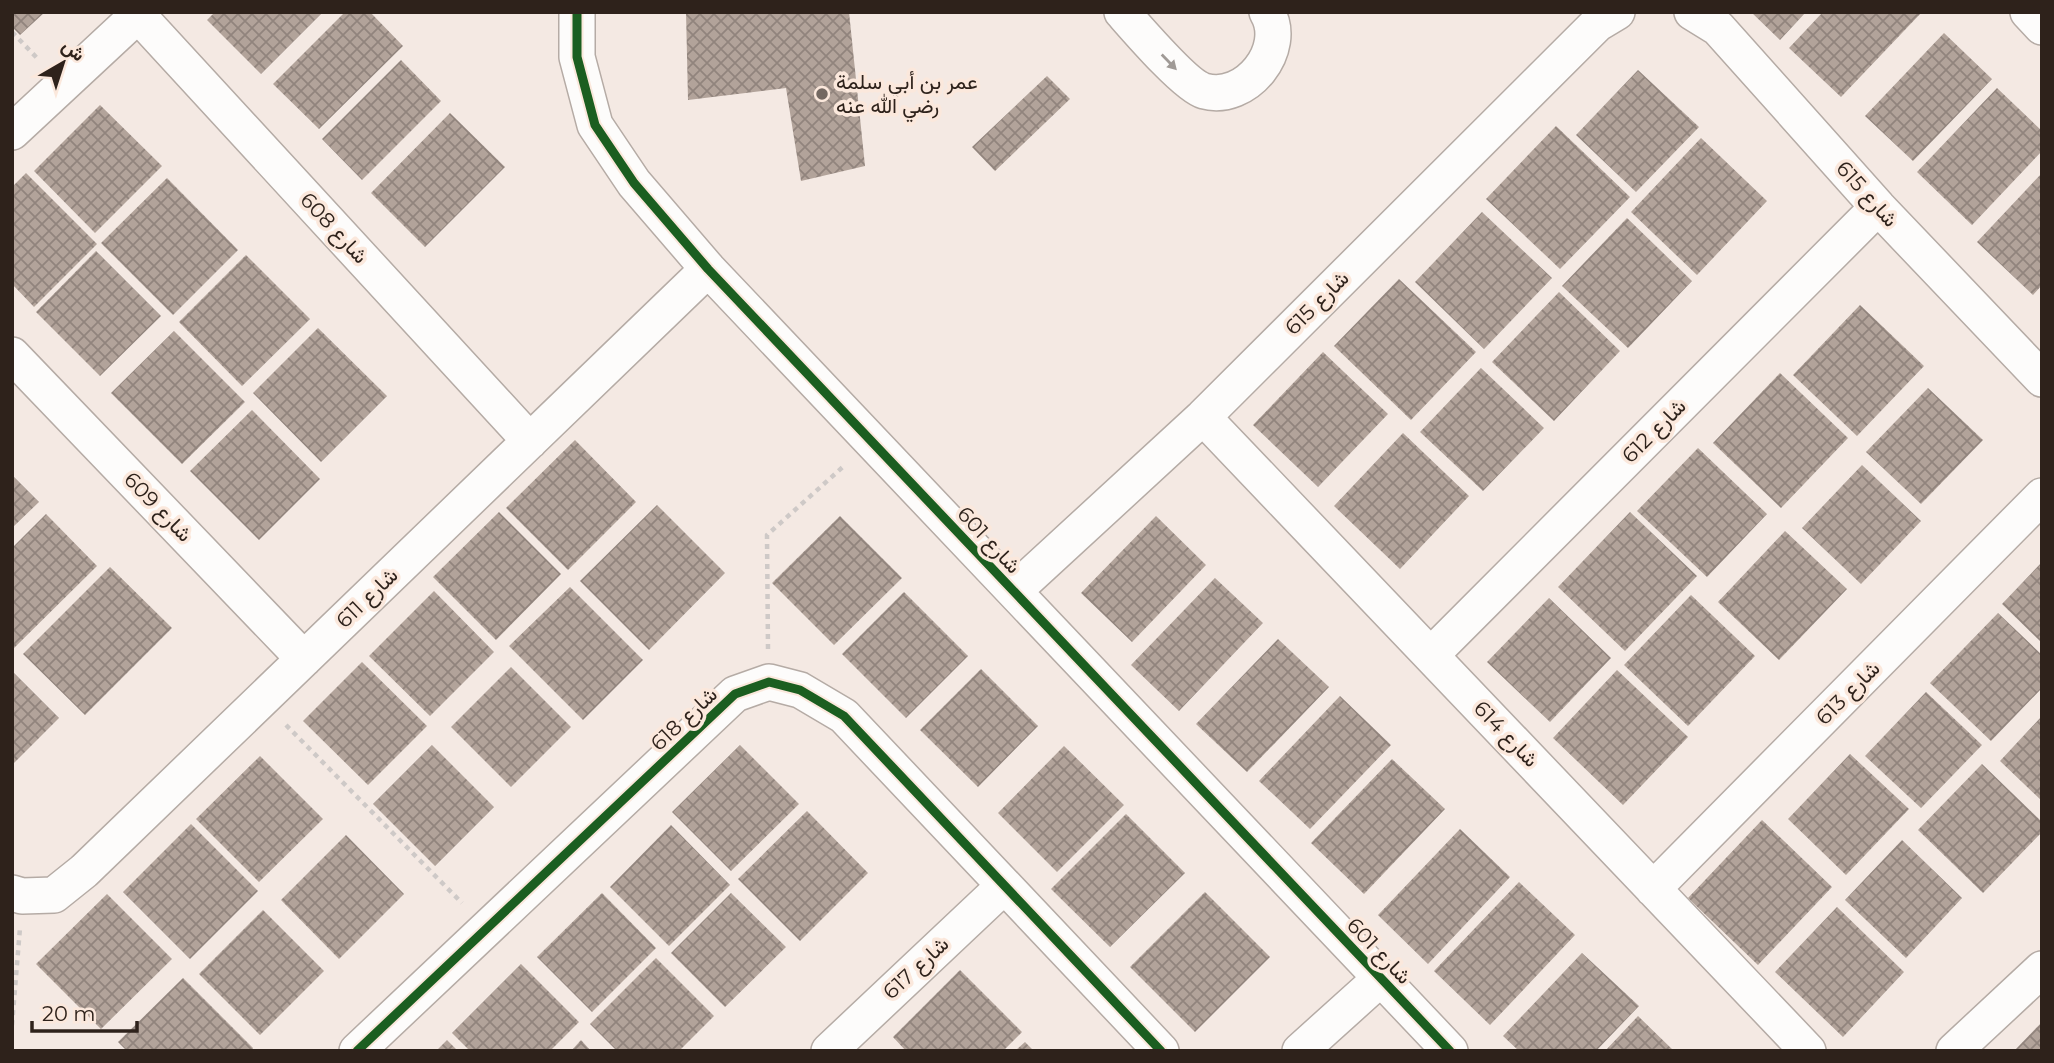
<svg xmlns="http://www.w3.org/2000/svg" width="2054" height="1063" font-family="Montserrat,Vazirmatn,sans-serif">
<style>
.building{fill:url(#building-cross-hatch)}
.lines{fill:none;stroke-linecap:round;stroke-linejoin:round}
.minor-casing{stroke:#b5aba5;stroke-width:38}
.path{stroke:#cec9c7;stroke-width:4.5;stroke-dasharray:5 5;stroke-linecap:butt}
.minor{stroke:#fdfcfb;stroke-width:35}
.cycleway-casing{stroke:#fbe8dc;stroke-width:13}
.cycleway{stroke:#1b5e20;stroke-width:9}
.oneway{fill:#a09a96}
.poi-dot{fill:#736861;stroke:#fbe8dc;stroke-width:2.5}
.labels{text-anchor:middle;stroke-width:7;stroke-linejoin:round;paint-order:stroke}
.poi-label{font-size:21px;fill:#2e221b;stroke:#fbe8dc;text-anchor:start}
.street-label{font-size:21px;fill:#2e221b;stroke:#fbe8dc}
</style>
<defs>
<pattern id="building-cross-hatch" width="8" height="8" patternUnits="userSpaceOnUse" patternTransform="scale(1.75)"><rect width="8" height="8" fill="#b2a39a"/><path d="M0 0l8 8M0 8l8-8" fill="none" stroke="#91847d"/></pattern>
</defs>
<rect width="100%" height="100%" fill="#f4e9e3"/>
<path class="building" d="M12,12H45L20,35L12,27Z
M215,12H323L261,74L207,20Z
M345,12H370L403,46L319,129L273,84Z
M686,12H849L865,166L801,181L786,88L688,100Z
M1751,12H1806L1780,40Z
M1823,12H1922L1841,97L1789,48Z
M1944,33L1992,79L1913,161L1865,116Z
M401,60L441,101L362,180L322,139Z
M1638,70L1699,127L1636,192L1576,135Z
M1047,76L1070,99L995,171L972,147Z
M1997,88L2042,131V151L1972,225L1917,172Z
M100,105L162,166L95,233L34,171Z
M450,113L505,167L425,247L371,193Z
M1556,126L1630,197L1560,269L1486,199Z
M1701,138L1767,201L1697,275L1631,212Z
M26,173L97,244L34,307L12,284V187Z
M2042,173V285L2033,295L1977,242Z
M167,178L238,250L173,315L101,243Z
M1482,212L1552,278L1484,349L1415,282Z
M1627,218L1692,281L1628,348L1562,286Z
M96,251L161,316L100,376L36,312Z
M246,255L310,319L242,386L179,322Z
M1399,279L1476,352L1411,420L1334,346Z
M1559,292L1620,351L1554,421L1492,362Z
M1860,305L1924,366L1857,436L1793,375Z
M318,328L387,396L321,462L253,393Z
M174,331L245,402L182,464L111,393Z
M1323,352L1388,414L1318,487L1253,425Z
M1481,368L1544,428L1483,491L1420,432Z
M1780,373L1848,438L1781,508L1713,443Z
M1928,388L1983,440L1921,504L1866,452Z
M252,410L320,479L259,540L190,471Z
M1403,433L1469,496L1400,569L1334,506Z
M575,440L636,502L568,570L506,508Z
M1698,448L1767,514L1707,577L1637,511Z
M1862,465L1921,521L1861,584L1802,528Z
M12,475L39,502L12,528Z
M657,505L725,573L649,650L580,581Z
M499,512L561,574L496,640L433,577Z
M1630,512L1697,576L1625,651L1558,587Z
M46,514L97,566L12,650V548Z
M840,516L902,578L834,645L772,583Z
M1156,516L1206,565L1132,642L1081,593Z
M1785,531L1847,589L1779,660L1718,602Z
M2042,562V643L2002,604Z
M110,567L172,628L85,715L23,654Z
M1215,578L1263,623L1179,711L1131,665Z
M570,587L643,660L583,720L509,646Z
M434,591L494,652L430,716L369,656Z
M904,592L968,656L906,718L842,654Z
M1691,595L1755,656L1688,726L1624,665Z
M1549,598L1611,658L1550,722L1487,662Z
M1998,613L2042,655V688L1991,741L1930,683Z
M1278,639L1329,687L1247,772L1196,724Z
M362,662L427,726L368,785L303,721Z
M511,667L571,727L511,787L451,727Z
M981,669L1038,726L978,787L920,730Z
M1617,670L1688,737L1623,805L1553,738Z
M12,671L59,718L12,765Z
M1926,692L1982,745L1921,808L1865,756Z
M1340,696L1391,745L1310,829L1259,781Z
M2042,716V801L2000,761Z
M432,745L494,807L435,866L373,804Z
M740,745L799,804L731,871L672,812Z
M1064,746L1124,805L1057,872L998,813Z
M1850,754L1909,809L1846,875L1788,819Z
M260,756L323,819L259,882L196,819Z
M1392,759L1445,809L1364,894L1311,843Z
M1982,764L2042,822V832L1983,893L1918,830Z
M807,811L868,873L800,941L738,879Z
M1126,814L1185,873L1110,947L1051,889Z
M1762,820L1832,887L1758,965L1688,898Z
M191,824L258,891L190,959L123,892Z
M671,825L730,885L669,946L610,887Z
M1460,829L1510,877L1428,964L1378,915Z
M346,835L404,894L339,959L281,900Z
M1902,840L1962,898L1906,958L1845,900Z
M1519,882L1575,935L1490,1025L1434,971Z
M1205,892L1270,957L1195,1032L1130,967Z
M602,893L656,948L592,1012L537,957Z
M731,893L786,947L725,1007L671,953Z
M107,894L172,959L101,1029L36,964Z
M1837,907L1904,972L1843,1037L1775,972Z
M263,910L324,971L260,1035L199,974Z
M1582,953L1639,1006L1596,1051H1519L1503,1036Z
M656,958L714,1016L679,1051H617L590,1024Z
M521,964L579,1022L550,1051H470L452,1033Z
M960,970L1022,1032L1003,1051H906L893,1037Z
M183,978L253,1048L251,1051H127L118,1042Z
M1638,1016L1674,1051H1605Z
M2042,1022V1051H2014Z
M447,1040L458,1051H436Z
M581,1040L591,1051H571Z
M1025,1042L1034,1051H1015Z"/>
<g class="lines">
<defs>
<path id="minor" d="M577,12V57L595,125L634,183L708,269L1450,1051
M1122,12C1137,29 1186,86 1204,91C1246,103 1289,49 1267,12
M1692,12L1718,28L1878,207L2042,379
M2028,12L2042,27
M138,15L530,441
M12,132L141,12
M12,355L304,659
M1203,417L1808,1051
M1014,591L1203,417L1597,24L1617,12
M1431,655L1878,207
M1653,889L2042,496
M12,893L22,896L54,895L84,871L708,269
M357,1051L735,694L769,682L800,690L844,716L1161,1051
M829,1051L1004,886
M1300,1051L1381,978
M1954,1051L2042,969"/>
</defs>
<use href="#minor" class="minor-casing"/>
<path class="path" d="M12,32L38,59
M768,649L767,535L845,465
M286,725L462,903
M12,1025L20,928"/>
<use href="#minor" class="minor"/>
<defs>
<path id="cycleway" d="M577,12V57L595,125L634,183L708,269L1450,1051
M357,1051L735,694L769,682L800,690L844,716L1161,1051"/>
</defs>
<use href="#cycleway" class="cycleway-casing"/>
<use href="#cycleway" class="cycleway"/>
</g>
<defs><path id="oneway-solid" d="M-6-.8H1V-3.2L6.5 0L1 3.2V.8H-6Z" transform="scale(1.75)"/></defs>
<use class="oneway" href="#oneway-solid" transform="translate(1169 62) rotate(46)"/>
<circle class="poi-dot" cx="822" cy="94" r="7"/>
<g class="labels">
<g class="poi-label">
<text x="836" y="89">عمر بن أبي سلمة<tspan x="836" dy="24">رضي الله عنه</tspan></text>
</g>
<g class="street-label">
<text transform="translate(1867 194) rotate(48)" y="7">شارع 615</text>
<text transform="translate(334 228) rotate(47)" y="7">شارع 608</text>
<text transform="translate(1317 303) rotate(-45)" y="7">شارع 615</text>
<text transform="translate(1654 431) rotate(-45)" y="7">شارع 612</text>
<text transform="translate(158 507) rotate(46)" y="7">شارع 609</text>
<text transform="translate(989 540) rotate(47)" y="7">شارع 601</text>
<text transform="translate(367 598) rotate(-44)" y="7">شارع 611</text>
<text transform="translate(1848 693) rotate(-45)" y="7">شارع 613</text>
<text transform="translate(684 719) rotate(-43)" y="7">شارع 618</text>
<text transform="translate(1506 734) rotate(46)" y="7">شارع 614</text>
<text transform="translate(1379 951) rotate(46)" y="7">شارع 601</text>
<text transform="translate(916 968) rotate(-43)" y="7">شارع 617</text>
</g>
</g>
<rect width="2054" height="1063" fill="none" stroke="#2e221b" stroke-width="28"/>
<g transform="translate(63 63) rotate(39)" stroke="#fbe8dc" stroke-width="5" paint-order="stroke">
<path d="M0-5L12 26L0 18L-12 26Z" fill="#2e221b"/>
<text y="-10" font-size="19" font-weight="bold" text-anchor="middle" fill="#2e221b">ش</text>
</g>
<path d="M32 1021v10h105v-10" fill="none" stroke="#2e221b" stroke-width="3.5"/>
<text x="42" y="1021" font-size="21" fill="#2e221b" stroke="#fbe8dc" stroke-width="5" paint-order="stroke">20 m</text>
</svg>
